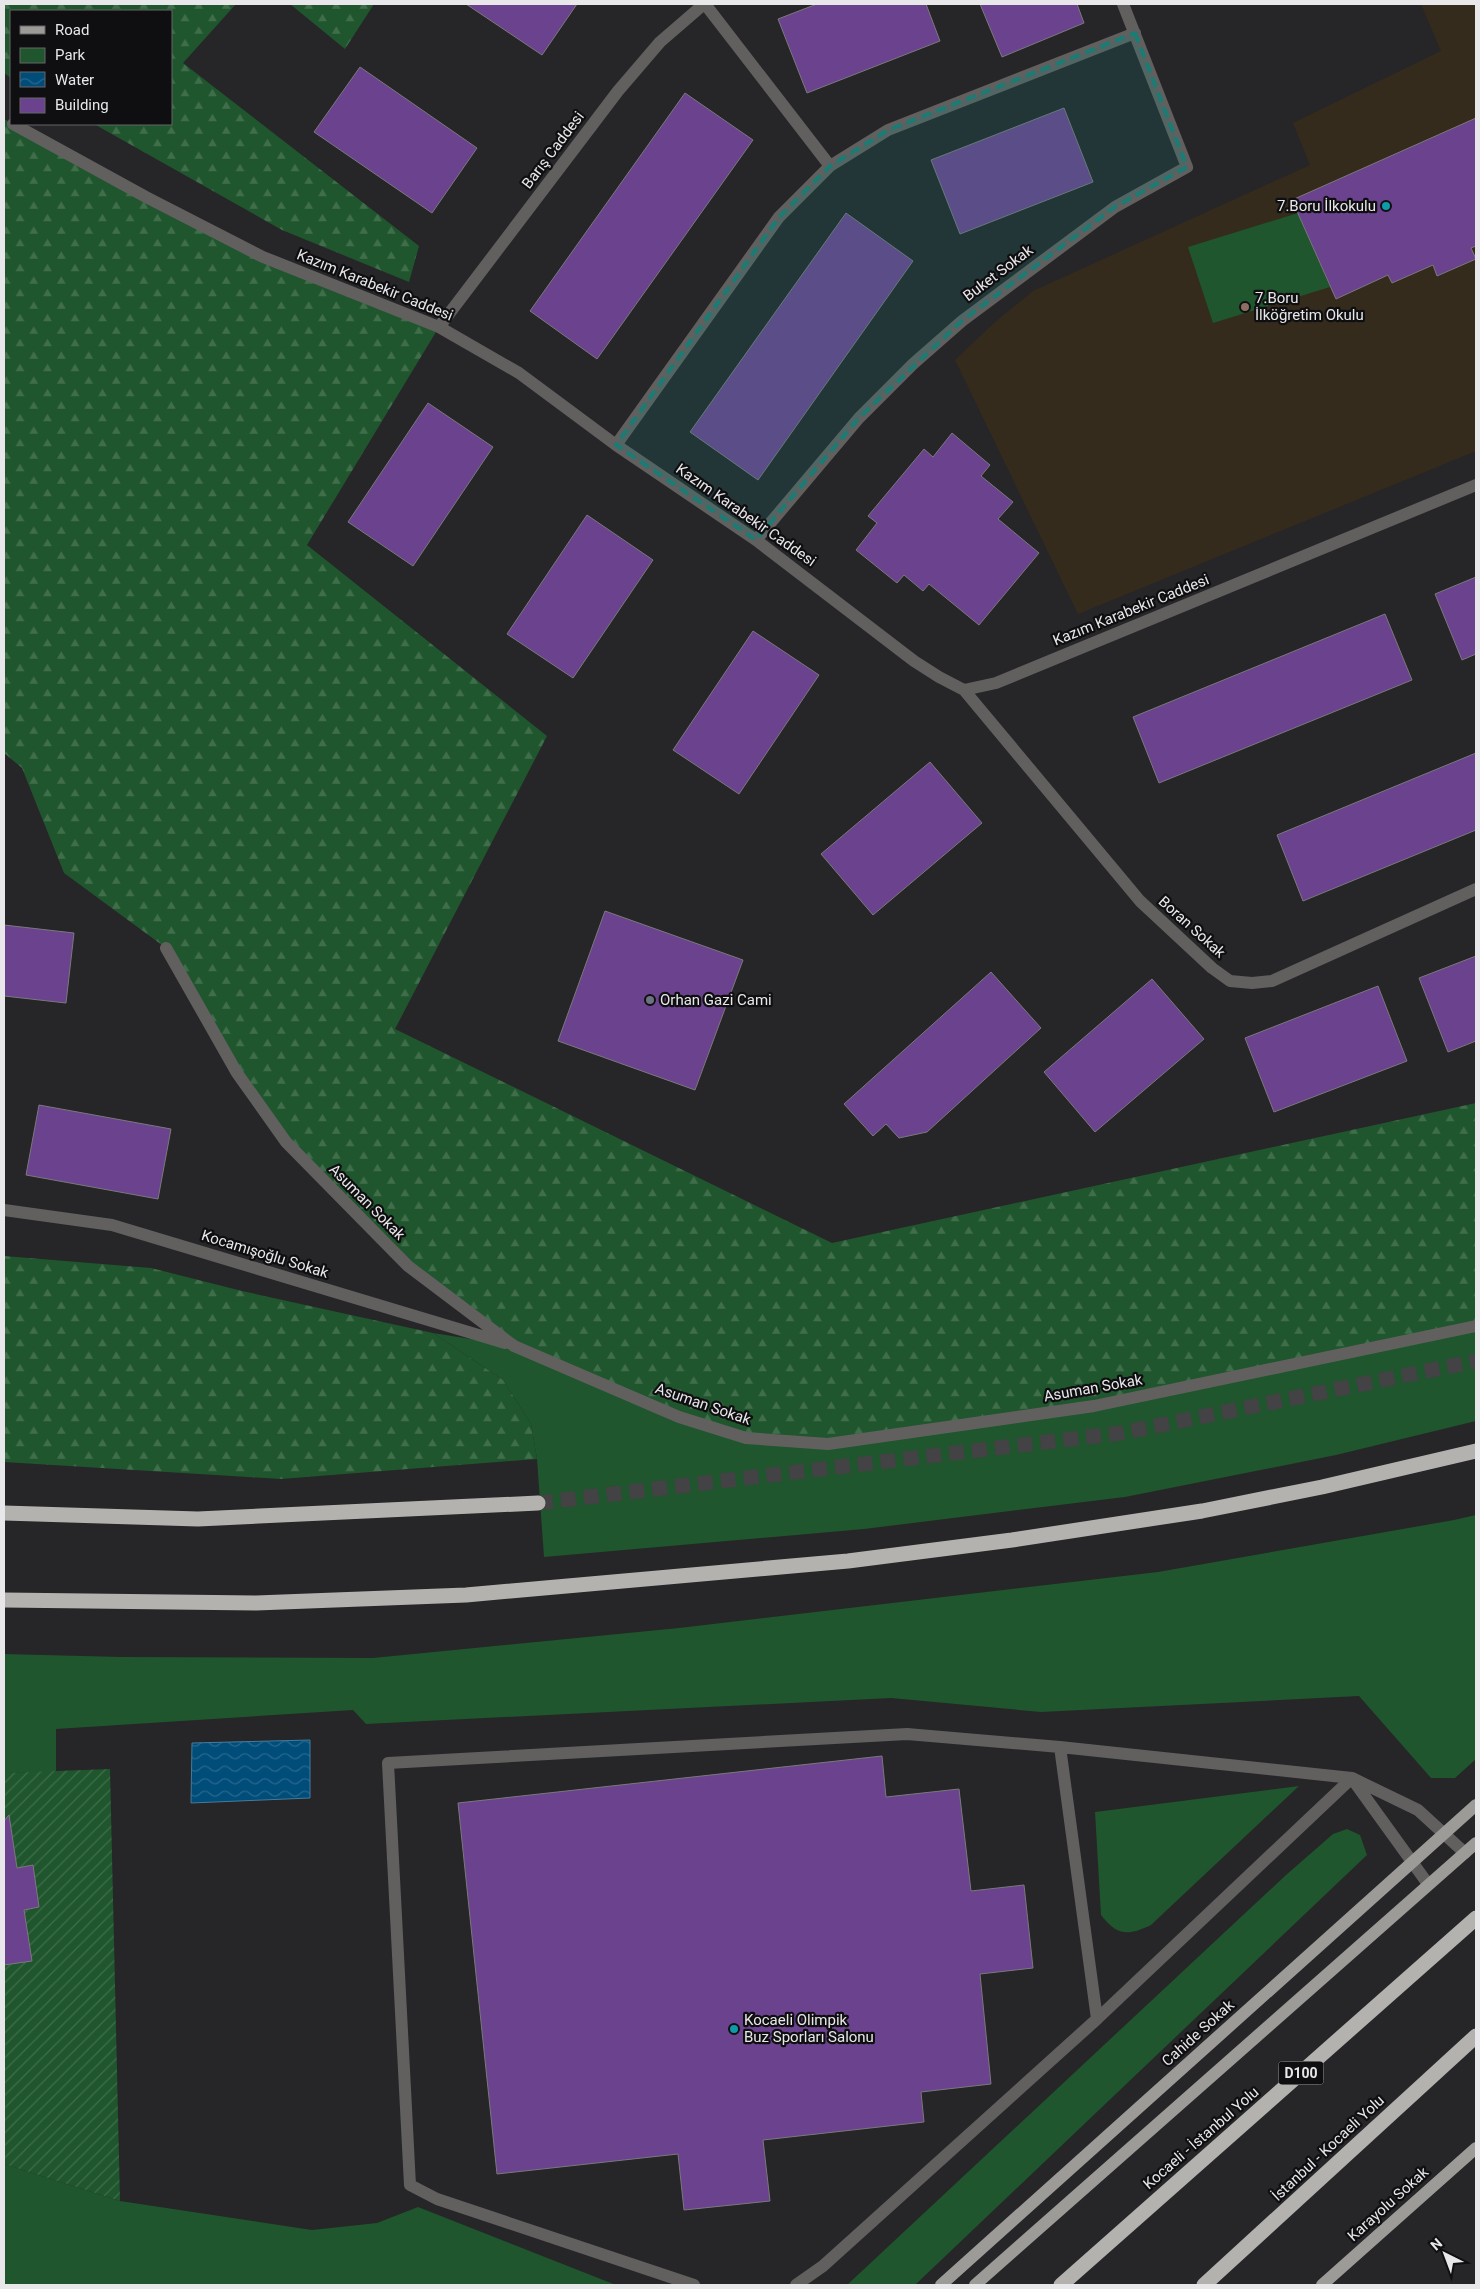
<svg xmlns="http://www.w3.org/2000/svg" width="1480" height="2289" font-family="Roboto,sans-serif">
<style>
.education{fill:#352b1c}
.green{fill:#1f562d}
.forest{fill:url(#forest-firs)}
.garden{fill:url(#garden-furrows)}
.water{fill:url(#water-waves);stroke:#467b9b}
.building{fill:#6b428e;stroke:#7a797c}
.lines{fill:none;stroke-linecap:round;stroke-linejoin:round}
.highway-tunnel{stroke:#434245;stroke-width:15;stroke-dasharray:15 8;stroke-linecap:butt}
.minor{stroke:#61605f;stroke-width:12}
.major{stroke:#9c9b98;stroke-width:12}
.highway{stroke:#b3b2ae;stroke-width:15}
.marked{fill:#1a7c74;fill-opacity:0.2;stroke:#1a7c74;stroke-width:4;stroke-dasharray:10 6;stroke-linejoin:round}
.culture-dot{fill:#0f9aa8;stroke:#0f0e10;stroke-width:2}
.education-dot{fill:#8d6e63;stroke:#0f0e10;stroke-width:2}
.worship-dot{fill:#6b7280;stroke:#0f0e10;stroke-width:2}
.labels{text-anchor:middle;stroke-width:4.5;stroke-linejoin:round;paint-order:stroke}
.shield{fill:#0f0e10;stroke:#a7a6a8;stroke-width:1}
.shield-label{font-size:14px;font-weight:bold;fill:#e8e7e9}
.street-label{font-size:15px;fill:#e8e7e9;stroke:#0f0e10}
.poi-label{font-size:15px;fill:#e8e7e9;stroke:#0f0e10;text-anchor:start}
</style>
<defs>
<pattern id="forest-firs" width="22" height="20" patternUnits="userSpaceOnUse" patternTransform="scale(1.25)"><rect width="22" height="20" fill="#1f562d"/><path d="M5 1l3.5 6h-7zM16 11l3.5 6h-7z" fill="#406e4b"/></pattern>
<pattern id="garden-furrows" width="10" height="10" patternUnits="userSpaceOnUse" patternTransform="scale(1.25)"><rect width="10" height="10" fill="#1f562d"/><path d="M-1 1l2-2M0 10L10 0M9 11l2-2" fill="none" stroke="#406e4b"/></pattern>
<pattern id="water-waves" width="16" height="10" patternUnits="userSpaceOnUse" patternTransform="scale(1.25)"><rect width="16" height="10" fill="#014d7a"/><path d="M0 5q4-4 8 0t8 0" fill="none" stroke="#26678d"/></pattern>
</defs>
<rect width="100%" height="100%" fill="#262528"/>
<path class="education" d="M1421,4H1476V451L1078,614L955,360L994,323L1033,291L1310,165L1293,123L1441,51Z"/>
<path class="green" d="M1298,213L1330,287L1213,323L1188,247Z
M1476,1326V1421L1336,1455L1125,1497L864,1529L544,1557L537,1459L531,1424L503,1380L433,1333L514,1346Z
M1476,1515V1759L1455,1778H1431L1359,1696L1041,1712L891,1698L366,1724L353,1710L56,1729V1772L4,1773V1654L122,1657L373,1658L679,1628L1158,1572L1454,1520Z
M1299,1786L1151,1925C1128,1936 1117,1936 1101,1915L1095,1812Z
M1347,1829L1360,1835L1367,1855L915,2285H847L1286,1875L1333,1834Z
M4,2164L120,2201L312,2230L377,2223L418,2207L616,2285H4Z"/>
<path class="forest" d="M4,4H236L183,63L419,246L409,282L282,230L94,124H171V11H11V78L4,73Z
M290,4H374L345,49Z
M4,119L263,257L439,327L307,545L547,736L395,1029L832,1243L1476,1103V1326L1094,1406L828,1444L746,1438L514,1346L408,1266L286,1142L166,948L64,873L22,768L4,753Z
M4,1256L151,1268L242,1291L433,1333L503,1380L531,1424L537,1459L281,1479L4,1462Z"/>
<path class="garden" d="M110,1769L120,2201L4,2164V1773Z"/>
<path class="water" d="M310,1740V1798L191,1803L192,1743Z"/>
<path class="building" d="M466,4H577L542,55Z
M817,4H926L940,41L807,93L778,19Z
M980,4H1077L1084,23L1002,57Z
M360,67L477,148L432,213L314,132Z
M685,93L753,140L597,359L530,311Z
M1064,108L1093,182L960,234L931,160Z
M1476,118V246L1471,248L1476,259L1437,276L1433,265L1392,283L1388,275L1336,299L1292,200Z
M846,213L913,261L758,480L690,432Z
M428,403L493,447L413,566L348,522Z
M952,433L990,465L981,476L1013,502L998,519L1039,553L979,625L929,584L923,591L904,575L897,583L856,550L877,523L868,516L924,449L933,457Z
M587,515L653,560L573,678L507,634Z
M1476,577V654L1462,660L1435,594Z
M1385,614L1412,680L1159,783L1133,717Z
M753,631L819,675L739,794L673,750Z
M1476,753V830L1303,901L1277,835Z
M930,762L982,823L873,915L821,854Z
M605,911L743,960L695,1090L558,1041Z
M4,925L74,933L66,1003L4,996Z
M1476,956V1041L1448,1052L1419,978Z
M991,972L1041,1028L927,1132L899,1138L886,1124L873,1136L844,1104Z
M1152,979L1204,1039L1095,1132L1044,1072Z
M1378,986L1407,1061L1274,1112L1245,1038Z
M39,1105L171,1129L158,1199L26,1175Z
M882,1756L886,1797L959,1789L971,1891L1024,1885L1033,1968L980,1974L991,2084L921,2092L924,2122L763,2140L770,2201L684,2210L678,2154L497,2174L458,1803Z
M9,1815L17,1868L33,1865L39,1907L24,1910L32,1961L4,1965V1821Z"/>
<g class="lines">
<path class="highway-tunnel" d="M538,1503L1121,1433L1476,1361"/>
<path class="minor" d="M705,4L830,166
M13,124L146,197L263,257L439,327L519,373L616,445L756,540L914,661L939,677L964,690L996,683L1476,485
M439,327L618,91L660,42L704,4
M616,445L779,217L830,166L888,130L1135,33
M756,540L859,418L913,364L962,321L1115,207L1187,167L1123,4
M964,690L1140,901L1212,968L1230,981L1252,983L1272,981L1476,889
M166,948L237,1073L286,1142L408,1266L514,1346L679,1417L746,1438L828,1444L1094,1406L1476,1326
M4,1210L112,1225L505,1343
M1353,1780L1428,1884
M1097,2019L1352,1778
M694,2285L437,2199L410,2185L388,1763L907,1734L1060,1747L1352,1778L1418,1810L1465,1853
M796,2285L823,2266L1097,2019L1060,1747"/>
<path class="major" d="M941,2285L1476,1805
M975,2285L1476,1843
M1322,2285L1476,2148"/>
<path class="highway" d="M4,1513L198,1519L538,1503
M4,1600L256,1603L466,1595L848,1561L1012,1540L1202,1511L1322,1487L1476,1451
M1061,2285L1476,1918
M1204,2285L1476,2036"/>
</g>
<path class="marked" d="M1135,33L1187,167L1115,207L962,321L859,418L756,540L616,445L779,217L830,166L888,130Z"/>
<g class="culture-dot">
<circle cx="1386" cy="206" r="5"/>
<circle cx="734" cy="2029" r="5"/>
</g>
<circle class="education-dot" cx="1245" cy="307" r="5"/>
<circle class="worship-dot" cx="650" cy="1000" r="5"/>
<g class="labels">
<rect class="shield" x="1278.5" y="2061.5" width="45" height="23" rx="4"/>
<g class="shield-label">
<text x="1301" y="2078">D100</text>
</g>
<g class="street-label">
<text transform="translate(553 150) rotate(-53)" y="5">Barış Caddesi</text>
<text transform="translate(998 273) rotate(-37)" y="5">Buket Sokak</text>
<text transform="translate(375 285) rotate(22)" y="5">Kazım Karabekir Caddesi</text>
<text transform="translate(746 515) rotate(35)" y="5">Kazım Karabekir Caddesi</text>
<text transform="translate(1131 610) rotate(-22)" y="5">Kazım Karabekir Caddesi</text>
<text transform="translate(1192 927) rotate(42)" y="5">Boran Sokak</text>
<text transform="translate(367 1202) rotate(45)" y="5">Asuman Sokak</text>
<text transform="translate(265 1254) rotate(17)" y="5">Kocamışoğlu Sokak</text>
<text transform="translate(1093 1388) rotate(-10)" y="5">Asuman Sokak</text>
<text transform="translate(703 1404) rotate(19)" y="5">Asuman Sokak</text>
<text transform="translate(1198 2033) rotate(-42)" y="5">Cahide Sokak</text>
<text transform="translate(1201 2138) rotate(-41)" y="5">Kocaeli - İstanbul Yolu</text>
<text transform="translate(1328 2148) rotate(-43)" y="5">İstanbul - Kocaeli Yolu</text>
<text transform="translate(1388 2204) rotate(-42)" y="5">Karayolu Sokak</text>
</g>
<g class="poi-label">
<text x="1376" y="211" text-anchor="end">7.Boru İlkokulu</text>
<text x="1255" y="303">7.Boru<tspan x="1255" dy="17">İlköğretim Okulu</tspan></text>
<text x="660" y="1005">Orhan Gazi Cami</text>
<text x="744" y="2025">Kocaeli Olimpik<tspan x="744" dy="17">Buz Sporları Salonu</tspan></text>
</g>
</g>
<rect width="1480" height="2289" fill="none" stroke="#e8e7e9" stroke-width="10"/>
<rect x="10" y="10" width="162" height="115" fill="#0f0e10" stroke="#666567"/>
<rect x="20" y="26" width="25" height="8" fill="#9c9b98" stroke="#666567"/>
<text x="55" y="35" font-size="15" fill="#e8e7e9">Road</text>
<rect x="20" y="48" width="25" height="15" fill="#1f562d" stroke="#666567"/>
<text x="55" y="60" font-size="15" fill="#e8e7e9">Park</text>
<rect x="20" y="72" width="25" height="15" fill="url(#water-waves)" stroke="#666567"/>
<text x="55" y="85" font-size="15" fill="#e8e7e9">Water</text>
<rect x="20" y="98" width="25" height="15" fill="#6b428e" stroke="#666567"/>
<text x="55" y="110" font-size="15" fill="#e8e7e9">Building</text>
<g transform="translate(1445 2254) rotate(318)" stroke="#0f0e10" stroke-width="4" paint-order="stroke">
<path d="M0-4L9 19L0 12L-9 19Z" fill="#e8e7e9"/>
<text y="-8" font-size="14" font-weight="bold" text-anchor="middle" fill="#e8e7e9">N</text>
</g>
</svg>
